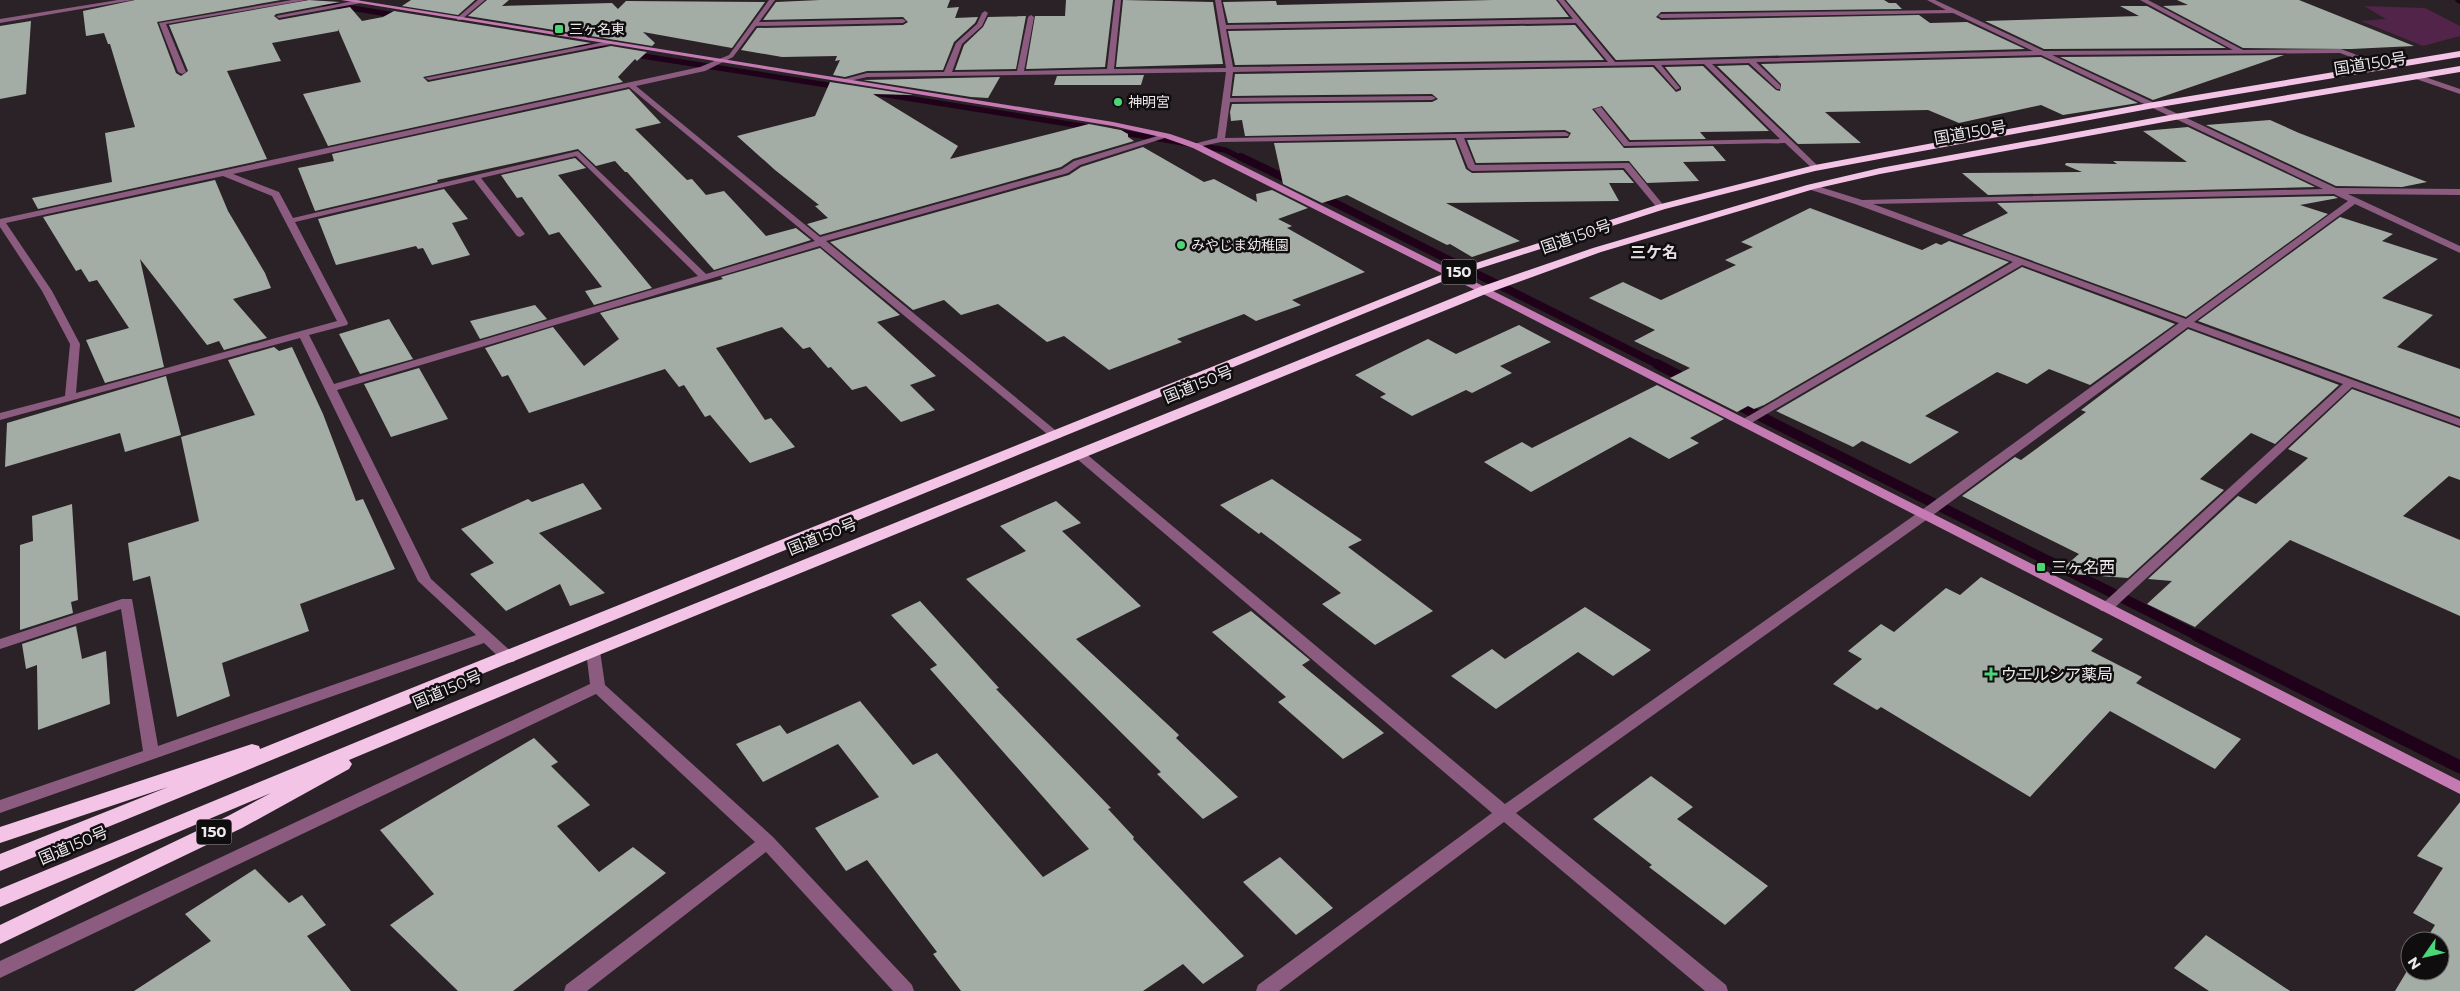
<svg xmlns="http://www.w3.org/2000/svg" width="2460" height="991" font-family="Montserrat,'Noto Sans JP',sans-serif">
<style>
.green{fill:#532449}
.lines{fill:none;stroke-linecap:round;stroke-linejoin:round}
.stream-far3{stroke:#20011a;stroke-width:5.5}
.stream-far2{stroke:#20011a;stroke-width:8}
.stream-far1{stroke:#20011a;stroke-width:10}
.stream{stroke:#20011a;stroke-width:13}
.building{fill:#a3ada5}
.street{fill:#8b5c7f;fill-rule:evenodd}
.secondary{fill:#c57ab3;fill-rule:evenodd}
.highway{fill:#f4c4e7;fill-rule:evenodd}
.poi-dot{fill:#4cd677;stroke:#100d0f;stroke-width:2}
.labels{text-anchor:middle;stroke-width:5;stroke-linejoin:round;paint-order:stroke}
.far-poi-label{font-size:14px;fill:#ede8ec;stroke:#100d0f;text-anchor:start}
.shield{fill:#100d0f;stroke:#aba6aa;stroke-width:1}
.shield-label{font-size:15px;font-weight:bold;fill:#ede8ec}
.street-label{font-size:16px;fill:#ede8ec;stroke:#100d0f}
.far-quarter-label{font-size:16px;font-weight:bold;fill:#e7dde4;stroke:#100d0f}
.poi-label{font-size:16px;fill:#ede8ec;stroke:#100d0f;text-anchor:start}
</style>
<rect width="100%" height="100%" fill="#2a2227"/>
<path class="green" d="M2364,6L2425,8L2460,26V36L2423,46L2361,21L2386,19Z"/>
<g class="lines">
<path class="stream-far3" d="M301,0L401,16
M2458,0L2460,1
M568,43L610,50
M630,54L840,87
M869,92L1094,128
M1113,131L1225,150L1243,159"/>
<path class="stream-far2" d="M1241,157L1293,182
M1319,195L1659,365"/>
<path class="stream-far1" d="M1657,364L1688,380
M1732,402L2200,637"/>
<path class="stream" d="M2197,635L2460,767"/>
</g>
<path class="building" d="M135,0H281L157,22L176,73L181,76L188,71L169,25L309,0L340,2L276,14L274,16L279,20L350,7L362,21L383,17L394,11L591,43L423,77L428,82L611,46L647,52L637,61L635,59L618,77L623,82L328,146L303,94L361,82L338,29V31L272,43L281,61L227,71L267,159L38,209L32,198L112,182L105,133L135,127L110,44H108L104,33L86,36L83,11Z
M411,0H475L458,15L402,6Z
M487,0H509L502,6L612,3L618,9L626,1L765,2L732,48L643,32L655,43L652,46L468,16Z
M820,0H950L947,8L959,7L955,18L978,17L975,23L954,42L943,70L867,71L845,77L833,75L840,60L835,61L837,56L782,57L741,50L757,28L903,25L908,22L903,17L763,20L776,2Z
M1066,0H1113L1105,67L1026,69L1035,16H1065Z
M1123,0L1213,2L1223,64L1116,67Z
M1493,0H1556L1569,17L1228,23L1223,2L1276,1L1277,5Z
M1566,0H1884L1889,3H1896L1902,9L1661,12L1656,17L1661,20L1919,15L1930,23L1967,22L2025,49L1616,60Z
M2177,0H2299L2414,46L2351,49L2243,48L2163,6L2188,5Z
M2120,6H2147L2226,48L2044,49L1985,21L2139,16Z
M1026,16L1016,69L955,70L964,45L983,27L988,17Z
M31,21L26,94L0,99V26Z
M1575,25L1604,60L1235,65L1228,31Z
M2284,55L2153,100L2060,57Z
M2041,57L2138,103L2063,115L2041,105L1959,123L1928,110L1825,112L1861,143L1798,144L1717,66L1748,65L1776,90L1780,91L1781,84L1761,64Z
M1703,66L1769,131L1700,132L1706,139L1630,140L1602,106L1592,109L1624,148L1713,146L1726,161L1683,162L1699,181L1647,183L1629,161L1476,163L1467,140L1568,138L1571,133L1565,130L1245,136L1242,120L1231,121L1230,112L1232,104L1432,102L1438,99L1432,94L1232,96L1235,74L1653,67L1676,92L1681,90V87L1665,67Z
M1144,75L1141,85H1054L1057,76Z
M1000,77L988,98L971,97L863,80Z
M830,82L914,95L873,94L958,146L950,159L1089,124L1121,130L1128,134V137L1134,141L1073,159L1061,167L820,235L807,224L828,218L815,206L819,205L775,170L737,136L815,116Z
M629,89L661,123L635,129L687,180L692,179L706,195L724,191L766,236L796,228L811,240L714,270L627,172H625L615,161L596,166L578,149L437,180L438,182L315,211L298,168L334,161L332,154Z
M2270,120L2299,133L2427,182L2402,187L2336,186L2206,125Z
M2188,127L2315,187L1988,195L1962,173L2082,172L2065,165L2066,163L2117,164L2113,161L2187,162L2143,131Z
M1455,140L1466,169L1472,173L1623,170L1634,183H1609L1619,201L1446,203L1520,241L1472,257L1450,244L1447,245L1347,195L1322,203L1283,184L1274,143Z
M1143,147L1204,182L1214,179L1257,202L1256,194L1272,190L1308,208L1278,219L1292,226L1287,228L1365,272L1292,300L1301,305L1256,321L1244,314L1177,339L1182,342L1109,370L1064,336L1047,342L998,304L961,315L944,300L913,310L830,242L1069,175L1081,167Z
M575,158L586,168L558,175L652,288L594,305L585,291L602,287L559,232L549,235L522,197L517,198L501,175Z
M215,180L228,211L265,273L271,288L233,299L267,338L224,350L219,341L207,345L140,259L164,367L105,383L86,340L129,328L97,280L89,282L81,269L76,271L43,217Z
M444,189L468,219L452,223L470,255L432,265L423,248L418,249L416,246L336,265L318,219Z
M2334,196L2338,198L2300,205L2328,214L2186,317L1962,235L2008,213L1997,203Z
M1810,208L1922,250L1936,243L1941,245L1949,241L2009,262L1764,405L1754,409L1748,406L1737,412L1670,378L1690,368L1634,341L1655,330L1589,298L1623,282L1661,300L1736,265L1725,260L1753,247L1741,242Z
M2340,217L2393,234L2382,241L2438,259L2382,298L2433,315L2397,347L2460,369V417L2198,321Z
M820,248L900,315L877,322L936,376L910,385L935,410L901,422L866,386L852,390L831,367L828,368L810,347L803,349L782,327L716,348L765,420L771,418L795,447L750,463L710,415L705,417L684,385L679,387L665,369L529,413L508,375L502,377L485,348L553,327L584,366L619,339L600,313L723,279L721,277Z
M2022,267L2175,324L2090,385L2049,369L2027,384L1997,372L1925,416L1959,432L1910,464L1862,441L1853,447L1776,411Z
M535,305L547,319L480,339L470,321Z
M389,319L413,359L360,374L339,334Z
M1519,325L1551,342L1500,366L1512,373L1472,393L1466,390L1412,416L1380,397L1386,394L1355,375L1428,339L1456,354Z
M2188,329L2339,385L2275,444L2251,433L2200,479L2224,490L2128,578L2057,573L2079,554L1962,496L2015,457L2021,460L2086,412L2081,410Z
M274,347L279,351L292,347L323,414L356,501L363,499L395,569L300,604L309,631L222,663L230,696L177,717L150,576L133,581L128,543L199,521L181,437L255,415L228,360Z
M419,368L448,419L391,437L364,384Z
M166,376L181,435L125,452L120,433L5,467L7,423Z
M1657,385L1724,419L1690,438L1699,443L1669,459L1630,437L1531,492L1484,462L1522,442L1532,448Z
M2352,389L2460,428V480L2449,476L2403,516L2460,540V616L2290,540L2195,627L2147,604L2172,581L2148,579L2238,496L2256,504L2308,458L2288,449Z
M1272,479L1362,540L1348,547L1433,611L1375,645L1322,604L1341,593L1261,532L1259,534L1220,505Z
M583,483L602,509L539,533L605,593L570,606L560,584L506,611L470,574L494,563L461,529L528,499L532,502Z
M1056,501L1081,523L1062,531L1141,606L1076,639L1179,735L1176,738L1238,797L1203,819L1157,774L1161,772L966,579L1026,551L1000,526Z
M72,504L78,600L71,602L73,613L20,630V545L33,541L32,516Z
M1981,577L2103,639L2091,651L2142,677L2136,683L2241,739L2215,769L2110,711L2030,797L1881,707L1877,710L1833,684L1862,659L1848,651L1881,624L1894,632L1946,588L1960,595Z
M920,601L999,688L996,689L1111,808L1108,809L1134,837L1133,839L1244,956L1203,984L1183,964L1143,991H961L933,954L937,952L867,860L846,871L815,828L879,797L838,744L763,782L736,744L780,725L787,734L860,701L913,765L937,753L1043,877L1089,849L930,669L937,665L891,615Z
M1585,607L1651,650L1613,676L1578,652L1496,709L1451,676L1492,649L1505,659Z
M1251,611L1310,660L1302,665L1384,733L1343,759L1278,702L1286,697L1212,632Z
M76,626L82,659L106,651L110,704L38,730L37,665L26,669L22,644Z
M534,738L558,762L551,766L590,805L557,826L599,872L633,847L666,873L513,991H458L390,925L434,894L380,830Z
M1651,776L1693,807L1677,819L1768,886L1725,925L1649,867L1652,865L1593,819Z
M2460,802V991H2395L2410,966V971H2440V941H2425L2435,925L2413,913L2443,868L2417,856Z
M1280,857L1333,908L1296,935L1243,882Z
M255,869L289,903L302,895L326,925L307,936L351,991H134L211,941L185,914Z
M2206,935L2290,991H2209L2174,968Z"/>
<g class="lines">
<path class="street" d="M118,0H133L0,23V19Z
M292,0H307L166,24L186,72L182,74L178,72L159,23Z
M359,0L361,3L279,18L276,16Z
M478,0H485L461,20H457V18Z
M769,0H775L759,22L903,19L906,21L903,23L756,26L733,57L705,71L636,86L820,237L1062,169L1074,161L1164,134L1171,136L1080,165L1068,173L826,241L1060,434L1062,436L1060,438H1052L820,246L337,390L431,579L514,654L516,658L514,662H504L484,643L0,813V800L143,751L121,609L0,649V639L122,599H132L158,746L476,635L418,581L300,338L0,420V413L65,396L70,344L42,291L0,227V219L700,67L729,55ZM629,87L815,241L706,274L578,151L293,218L279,192L233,174ZM576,156L698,276L334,384L309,335L347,325L348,323L295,222L474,180L517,236L520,237L525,234L481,178ZM223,176L272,196L337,321L76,393L80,344L52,291L6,223Z
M1115,0H1121L1114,69L1226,68L1215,0H1221L1226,25L1573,19L1558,0H1564L1615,62L2033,51L1953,13L1661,18L1658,16L1661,14L1946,10L1927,0H1935L2044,51L2233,50L2140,0H2148L2243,50L2341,49L2389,67L2382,69L2340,53L2052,55L2336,188L2460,189V195L2348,194L2460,246V253L2355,204L2194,322L2460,419V426L2352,387L2111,611H2101L2099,608L2101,605L2343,384L2188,327L1929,518L1516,813L1726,985L1728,991H1705L1504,822L1279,991H1256L1258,985L1492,813L1076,458L1074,455L1076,452H1084L1505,804L1919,512L2179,323L2022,265L1748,425H1740L1738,423L1740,421L2013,262L1855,204L1808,189V185H1814L1862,200L2323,189L2041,55L1756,62L1780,85V89H1777L1749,63L1712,64L1818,166L1819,168L1815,171L1785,143L1624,146L1594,109L1601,107L1629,142L1780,139L1704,64L1661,65L1680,88L1676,90L1654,65L1233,72L1230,98L1432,96L1436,98L1432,100L1230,102L1225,138L1565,132L1569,134L1568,136L1464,138L1475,165L1629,163L1665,207L1661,210L1658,209L1624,168L1472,171L1468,168L1456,138L1221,142L1193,148V144L1217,138L1226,72L867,77L845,82L841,80L867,73L944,72L956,43L977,24L982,13L985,11L988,13L982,26L962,44L952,72L1017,71L1028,17L1031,15L1034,17L1024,71L1107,69ZM1576,23L1608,62L1233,67L1226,29ZM2334,194L2348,201L2186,319L1873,204Z
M609,41L611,42V44L429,80L425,78Z
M2419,75L2460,89V94L2416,79L2415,77Z
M593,646L598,647L600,651L605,685L773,837L912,985L914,991H893L766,852L587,991H564L566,985L755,842L596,694L0,978V961L590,684L586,651L588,647Z"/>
<path class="secondary" d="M341,0H356L1113,122L1170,134L1199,144L1519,304L2460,781V794L1511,308L1193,148L1165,138L1113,126Z"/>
<path class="highway" d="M2460,51V57L2154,108L1815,171L1665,209L1456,276L0,871V854L168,787L0,843V827L252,744L259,746L260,749L1448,272L1657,205L1815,165L2154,102Z
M2460,66V72L2175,120L1880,174L1814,189L1601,252L1488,293L599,655L349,760L352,764L349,769L242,828L0,944V925L228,816L271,793L0,907V889L587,647L1480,287L1593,248L1807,185L1880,168L2175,114Z"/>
</g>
<g class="poi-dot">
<rect x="554" y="24" width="10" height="10" rx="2.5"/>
<circle cx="1118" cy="102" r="5"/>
<circle cx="1181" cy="245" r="5"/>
<rect x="2036" y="562" width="10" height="10" rx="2.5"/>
<path d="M1988.5 666.5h5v5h5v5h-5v5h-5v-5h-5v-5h5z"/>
</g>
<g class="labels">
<g class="far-poi-label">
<text x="569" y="34">三ヶ名東</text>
<text x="1128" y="107">神明宮</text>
<text x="1191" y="250">みやじま幼稚園</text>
</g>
<g class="shield">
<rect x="1441.5" y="259.5" width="35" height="25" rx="4"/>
<rect x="196.5" y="819.5" width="35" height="25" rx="4"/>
</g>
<g class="shield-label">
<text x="1459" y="277">150</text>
<text x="214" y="837">150</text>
</g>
<g class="street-label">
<text transform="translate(2370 63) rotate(-9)" y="6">国道150号</text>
<text transform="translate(1970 132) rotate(-10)" y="6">国道150号</text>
<text transform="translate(1576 236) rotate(-19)" y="6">国道150号</text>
<text transform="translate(1198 384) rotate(-22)" y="6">国道150号</text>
<text transform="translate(822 536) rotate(-22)" y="6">国道150号</text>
<text transform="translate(447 689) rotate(-23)" y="6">国道150号</text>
<text transform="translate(73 845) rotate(-23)" y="6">国道150号</text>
</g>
<g class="far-quarter-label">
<text x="1654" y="258">三ケ名</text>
</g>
<g class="poi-label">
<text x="2051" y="573">三ヶ名西</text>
<text x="2001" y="680">ウエルシア薬局</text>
</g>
</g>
<g transform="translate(2425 956) rotate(236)"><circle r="24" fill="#100d0f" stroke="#686567"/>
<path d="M0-4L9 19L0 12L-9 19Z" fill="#4cd677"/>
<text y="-8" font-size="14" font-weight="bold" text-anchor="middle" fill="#ede8ec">N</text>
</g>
</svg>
